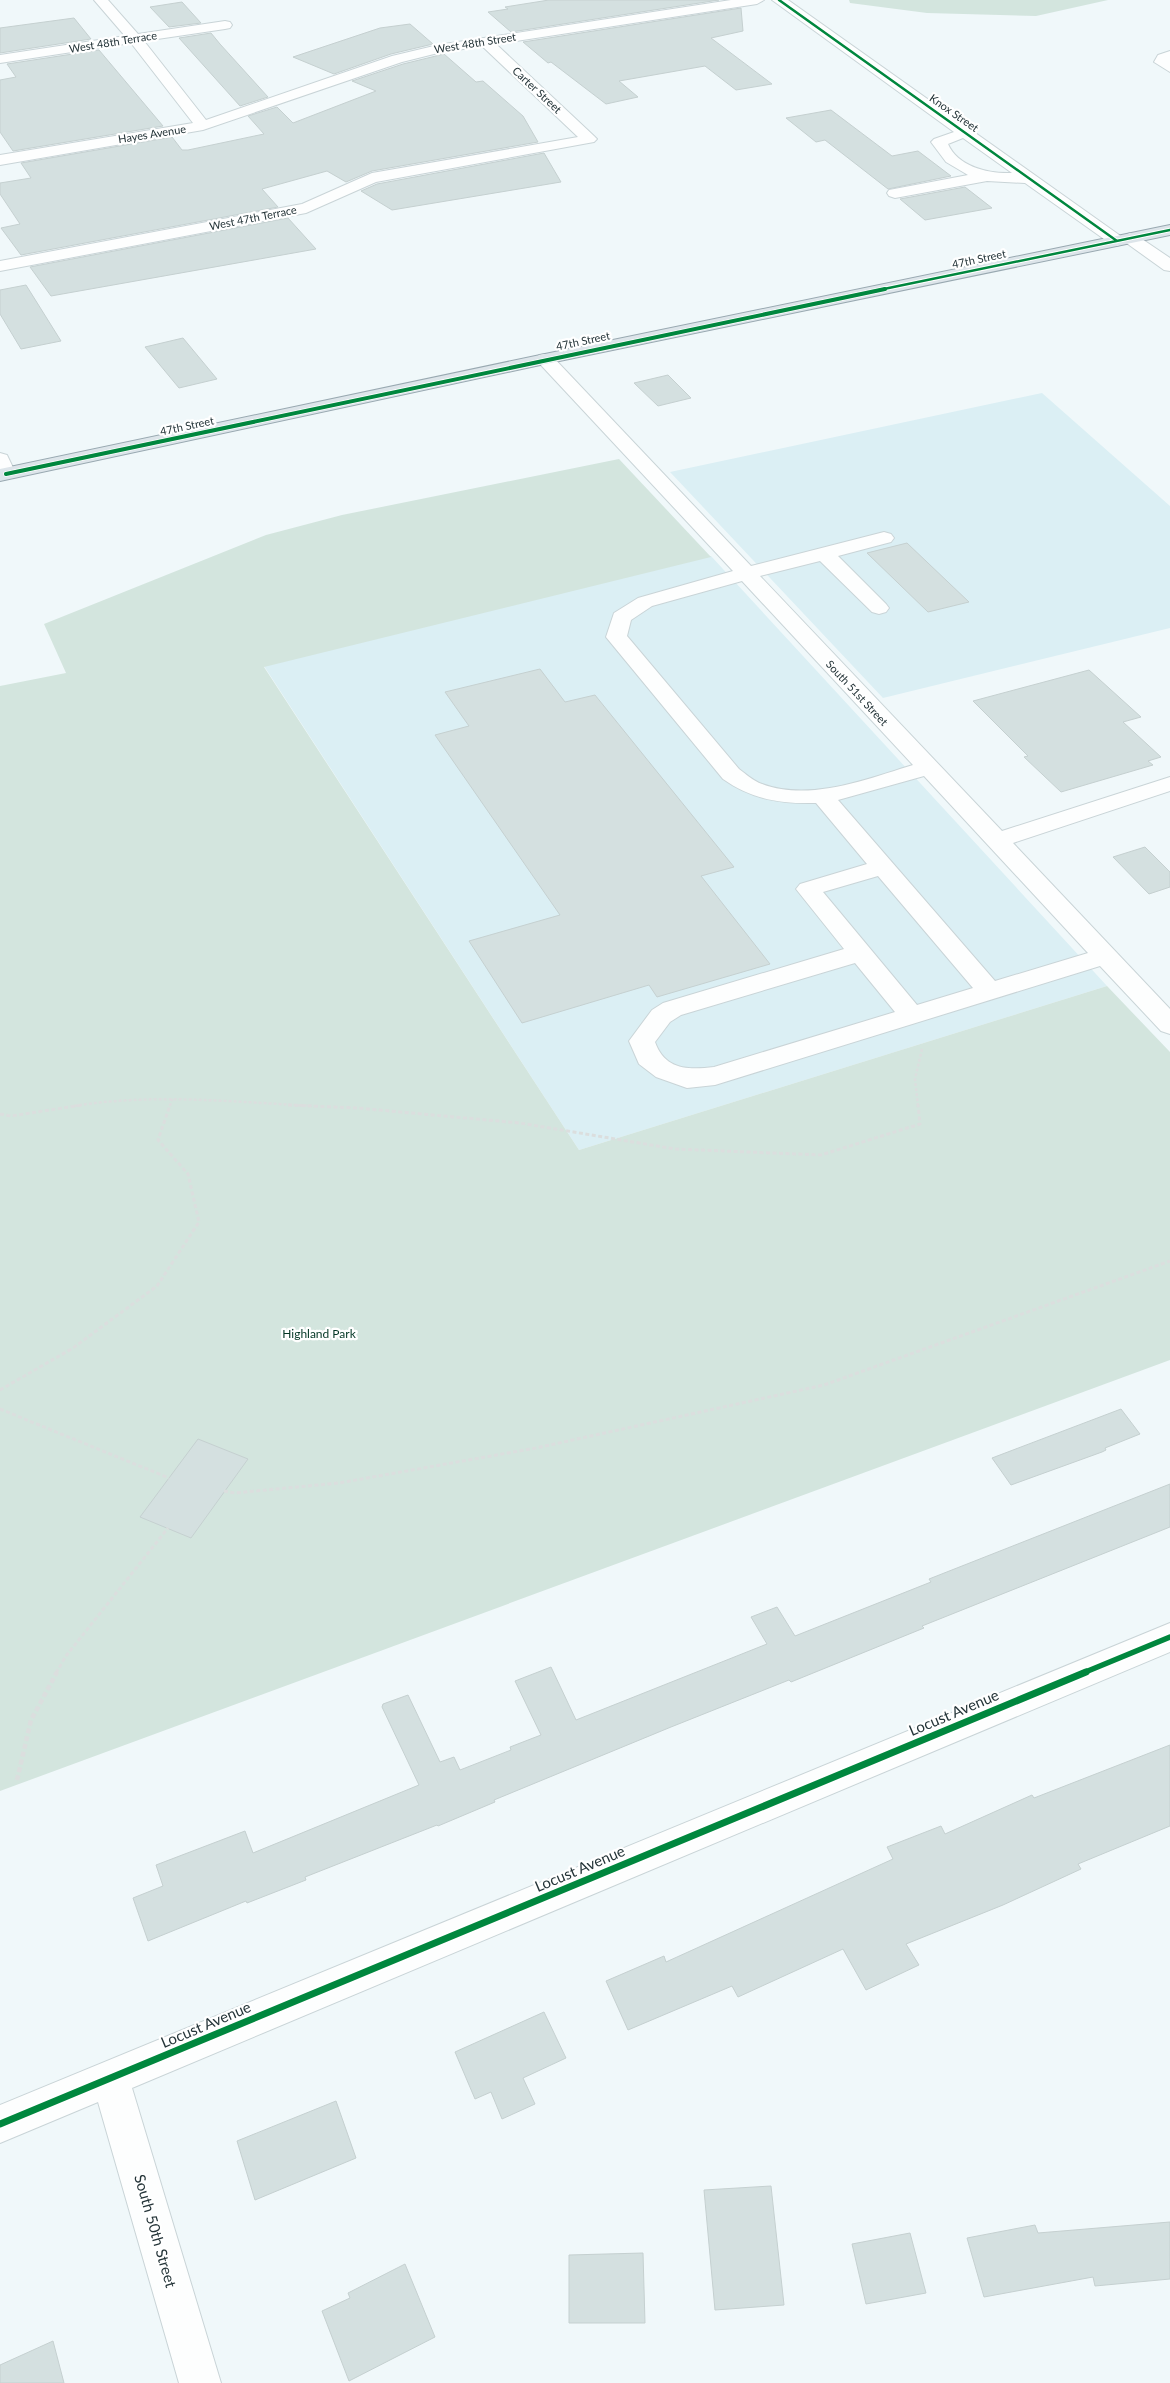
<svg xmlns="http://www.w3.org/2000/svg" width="1170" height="2383" font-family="Lato,sans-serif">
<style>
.built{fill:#dbeff4}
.green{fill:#d3e5de}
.building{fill:#d4e0e0;stroke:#c5d0d0}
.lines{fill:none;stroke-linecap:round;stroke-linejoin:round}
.minor-casing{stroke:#c9d4d7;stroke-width:2}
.major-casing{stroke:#99a9b1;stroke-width:2}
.path-far2{stroke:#dbdede;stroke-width:2.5;stroke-dasharray:3 2;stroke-linecap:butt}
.path-far1{stroke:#dbdede;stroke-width:3;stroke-dasharray:4 2.5;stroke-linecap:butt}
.path{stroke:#dbdede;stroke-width:4.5;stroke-dasharray:5 3;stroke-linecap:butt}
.minor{fill:#fdfefe;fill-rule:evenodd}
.major{fill:#dde5ea;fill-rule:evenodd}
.cycleway-far3-casing{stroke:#fff;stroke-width:4.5}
.cycleway-far2-casing{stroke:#fff;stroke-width:5.5}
.cycleway-far1-casing{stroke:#fff;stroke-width:9}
.cycleway-casing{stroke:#fff;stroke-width:10}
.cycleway-far3{stroke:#00873e;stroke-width:2.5}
.cycleway-far2{stroke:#00873e;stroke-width:4}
.cycleway-far1{stroke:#00873e;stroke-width:5.5}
.cycleway{stroke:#00873e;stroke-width:7}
.labels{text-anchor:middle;stroke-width:4.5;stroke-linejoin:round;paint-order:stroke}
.far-street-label{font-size:11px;fill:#243438;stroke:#fff}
.park-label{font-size:12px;fill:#033624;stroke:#fff}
.near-street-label{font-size:15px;fill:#243438;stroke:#fff}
</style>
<rect width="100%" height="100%" fill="#f0f8fa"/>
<path class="built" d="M1042,393L1170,506V628L883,698L670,472Z
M711,556L1107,986L579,1150L264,666Z"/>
<path class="green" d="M849,0H1108L1036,16L927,13L850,3Z
M619,459L711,557L264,667L579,1150L1107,986L1170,1052V1360L0,1791V686L66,673L44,624L266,535L342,515Z"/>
<path class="building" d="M549,0H719L511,32L488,12L508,9L505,7Z
M182,2L201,23L169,27L150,7Z
M741,8L743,31L711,38L772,84L736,90L705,66L619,81L638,97L606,104L551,62L548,63L523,42Z
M74,18L91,39L0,53V28Z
M410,24L433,44L391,54L334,74L293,57L380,28Z
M211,33L220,44L268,97L240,106L179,38Z
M99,50L163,126L13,151L0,132V80L16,77L7,64Z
M444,54L476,82L483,81L523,116L538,142L372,171L346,182L327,171L262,189L278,207L21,255L1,228L20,224L0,194V183L31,178L21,163L172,137L182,150H188L264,134L248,116L277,107L293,123L376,91L352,81L403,64Z
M831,110L892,156L918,151L951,176L888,189L825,140L816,142L786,118Z
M544,153L561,182L392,210L361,191L377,184Z
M965,187L992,208L925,220L900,199Z
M288,218L316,249L51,296L30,267Z
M26,285L61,341L21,349L0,314V290Z
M183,338L217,379L179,388L145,347Z
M668,375L691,398L658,406L634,383Z
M907,543L969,602L928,612L867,553Z
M540,669L565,702L595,695L734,867L701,876L770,964L657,997L649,985L522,1023L469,941L560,915L435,735L469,726L445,692Z
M1089,670L1141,717L1123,722L1161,757L1148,761L1153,765L1061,792L1024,757L1028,756L973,701Z
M1145,847L1170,872V887L1149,894L1113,857Z
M1121,1409L1140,1434L1105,1448L1106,1450L1102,1452L1011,1485L992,1458Z
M198,1439L248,1459L191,1538L140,1517Z
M1170,1484V1527L922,1626L924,1628L791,1682L789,1680L671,1727L494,1800L495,1802L438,1826L437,1825L305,1877L306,1880L247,1903L246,1901L148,1941L133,1898L163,1886L156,1865L245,1831L253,1853L419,1785L382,1707L383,1704L408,1695L440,1762L454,1757L460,1770L511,1750L510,1747L541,1735L515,1681L551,1667L576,1720L767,1644L751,1617L777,1607L795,1636L931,1582L929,1579Z
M1170,1745V1826L1078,1864L1081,1869L1003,1905L906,1944L919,1965L866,1990L843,1949L738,1997L732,1986L628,2030L606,1981L664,1956L666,1962L893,1859L887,1847L941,1826L945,1834L1032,1795L1034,1798Z
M544,2012L566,2058L523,2078L535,2104L502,2119L491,2092L475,2099L455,2052Z
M336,2101L356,2158L255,2200L237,2141Z
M771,2186L784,2305L715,2310L704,2190Z
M1170,2222V2279L1095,2286L1093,2277L984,2297L967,2238L1035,2225L1038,2233Z
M910,2233L926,2293L866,2304L852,2244Z
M643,2253L645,2323H569V2255Z
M405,2264L435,2337L349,2381L322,2311L350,2298L348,2293Z
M53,2341L64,2383H0V2365Z"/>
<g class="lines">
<defs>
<path id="minor" d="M94,0H108L138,34L225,21L230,22L232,25L230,28L225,29L144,41L206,120L392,56L438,45L731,0H764L757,4L496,44L594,136L597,139L594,142L376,182L306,213L0,271V261L302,204L372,173L578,137L482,46L438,53L402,62L203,130L0,165V155L193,123L131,43L0,63V55L125,36Z
M772,0H788L1122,237L1130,233L1136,235L1170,258V271L1164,270L1125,242L1117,246L1111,244L1025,183L987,181L895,198L889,196L887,193L889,190L968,175L946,162L931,142L934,139L954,132ZM963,138L1012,173C989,174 958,167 948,144Z
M1170,51V72L1154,62L1158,55Z
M545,354L551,355L751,566L884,532L891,534L894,538L891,542L838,556L886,604L889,608L886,612L879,614L872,612L820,561L760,576L1002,831L1170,777V791L1013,843L1170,1009V1034L1161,1031L1100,966L715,1085L687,1088L656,1077L639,1064L629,1041L652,1010L663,1003L844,949L796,889L800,884L867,864L816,803C781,804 751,799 723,779L606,637L614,613L638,598L733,571L539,363L536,359L539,355ZM742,581L913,765C867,779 810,802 762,784C753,781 746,774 739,769L627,636L631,620L652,606ZM924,776L1088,953L995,981L838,800ZM878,876L973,988L917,1005L823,892ZM855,963L895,1012L714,1067C688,1070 665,1070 655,1042L670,1022L681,1015Z
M0,453L7,455L16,474L13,478H0Z
M1170,1623V1652L132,2088L221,2383H179L98,2102L0,2143V2105Z"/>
<path id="major" d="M1170,225V235L545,364L0,481V469L545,354Z"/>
</defs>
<use href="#minor" class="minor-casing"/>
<use href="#major" class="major-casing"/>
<path class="path-far2" d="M74,1106C153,1093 234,1102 314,1106
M170,1106L172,1099
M918,1106L915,1079L922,1049"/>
<path class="path-far1" d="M288,1105L357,1108L520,1123L675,1149L821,1155L920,1124L918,1105
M0,1114L11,1116L82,1105
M0,1390L73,1348L157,1286L199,1222L188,1174L158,1140L170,1105
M0,1409L169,1478
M224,1491L235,1493L339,1483L536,1448L824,1385L1170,1261
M56,1673L66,1656L168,1528"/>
<path class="path" d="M17,1780L31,1720L57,1672"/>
<use href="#minor" class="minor"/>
<use href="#major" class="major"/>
<defs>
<path id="cycleway-far3" d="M779,0L1117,241
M879,290L1170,230"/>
<path id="cycleway-far2" d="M6,474L885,289"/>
<path id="cycleway-far1" d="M1083,1673L1170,1637"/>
<path id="cycleway" d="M0,2124L1086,1672"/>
</defs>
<use href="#cycleway-far3" class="cycleway-far3-casing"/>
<use href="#cycleway-far2" class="cycleway-far2-casing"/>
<use href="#cycleway-far1" class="cycleway-far1-casing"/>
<use href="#cycleway" class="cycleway-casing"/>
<use href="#cycleway-far3" class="cycleway-far3"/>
<use href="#cycleway-far2" class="cycleway-far2"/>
<use href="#cycleway-far1" class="cycleway-far1"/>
<use href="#cycleway" class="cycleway"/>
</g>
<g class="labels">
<g class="far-street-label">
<text transform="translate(113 42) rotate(-9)" y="4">West 48th Terrace</text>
<text transform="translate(475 43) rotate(-9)" y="4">West 48th Street</text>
<text transform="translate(537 90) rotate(43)" y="4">Carter Street</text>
<text transform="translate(954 113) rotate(35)" y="4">Knox Street</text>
<text transform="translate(152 134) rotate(-9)" y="4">Hayes Avenue</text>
<text transform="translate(253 218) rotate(-11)" y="4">West 47th Terrace</text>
<text transform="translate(979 259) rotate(-12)" y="4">47th Street</text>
<text transform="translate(583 341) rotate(-12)" y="4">47th Street</text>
<text transform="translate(187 426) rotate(-12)" y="4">47th Street</text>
<text transform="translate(857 693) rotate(47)" y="4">South 51st Street</text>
</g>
<g class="park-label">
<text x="319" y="1338">Highland Park</text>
</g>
<g class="near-street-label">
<text transform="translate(954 1713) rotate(-23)" y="5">Locust Avenue</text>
<text transform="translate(580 1869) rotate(-23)" y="5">Locust Avenue</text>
<text transform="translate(206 2025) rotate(-23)" y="5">Locust Avenue</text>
<text transform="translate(155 2231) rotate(74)" y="5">South 50th Street</text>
</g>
</g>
</svg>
